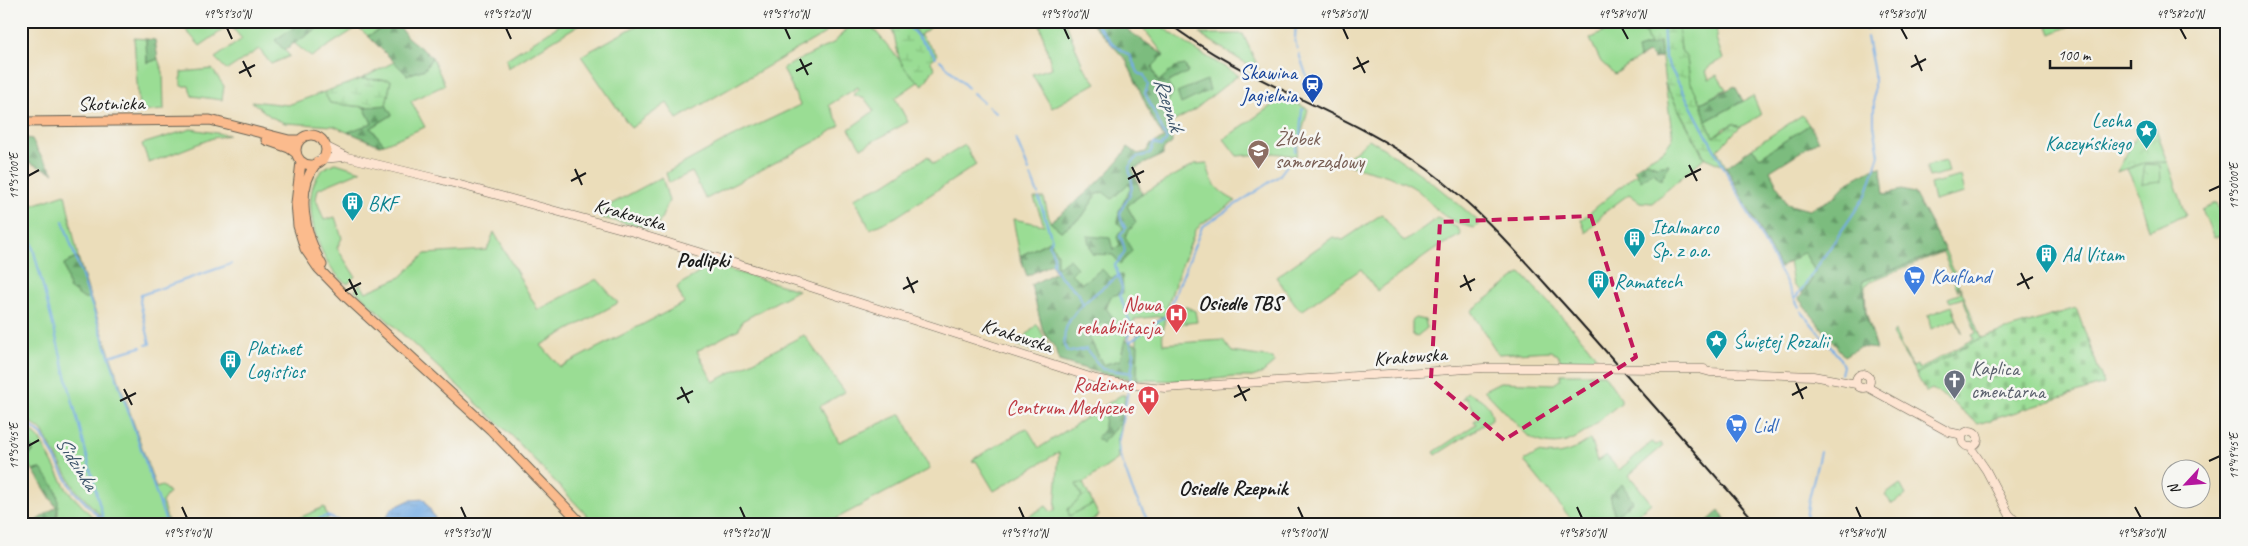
<svg xmlns="http://www.w3.org/2000/svg" width="2248" height="546" font-family="Caveat,sans-serif">
<style>
.grass{fill:#9add94;stroke:#5b7c58}
.forest{fill:url(#forest-firs);stroke:#4c6c4d}
.wetland{fill:url(#wetland-marsh);stroke:#5b7c58}
.cemetery{fill:url(#cemetery-stones);stroke:#5b7c58}
.park{fill:url(#park-crowns);stroke:#5b7c58}
.garden{fill:url(#garden-dots);stroke:#5b7c58}
.water{fill:url(#water-ripples);stroke:#486480}
.lines{fill:none;stroke-linecap:round;stroke-linejoin:round}
.stream{stroke:#74ace4;stroke-width:2}
.secondary-casing{stroke:#646053;stroke-width:9}
.primary-casing{stroke:#646053;stroke-width:11}
.secondary{stroke:#fde4d1;stroke-width:8}
.primary{stroke:#fbbb8d;stroke-width:9}
.rail{stroke:#1c1c1c;stroke-width:2}
.secondary-bridge-casing{stroke:#646053;stroke-width:9;stroke-linecap:butt}
.secondary-bridge{stroke:#fde4d1;stroke-width:8}
.marked{fill:none;stroke:#c2185b;stroke-width:4;stroke-dasharray:10 6;stroke-linejoin:round}
.ticks{fill:none;stroke:#1c1c1c;stroke-width:2}
.labels{text-anchor:middle;stroke-width:5;stroke-linejoin:round;paint-order:stroke}
.transit-label{font-size:20px;fill:#164399;stroke:#f6f6f2;text-anchor:end}
.street-label{font-size:20px;fill:#1c1c1c;stroke:#f6f6f2}
.culture-label{font-size:20px;fill:#0d838f;stroke:#f6f6f2;text-anchor:start}
.education-label{font-size:20px;fill:#785e54;stroke:#f6f6f2;text-anchor:start}
.shop-label{font-size:20px;fill:#366cbe;stroke:#f6f6f2;text-anchor:start}
.health-label{font-size:20px;fill:#be3a42;stroke:#f6f6f2;text-anchor:end}
.worship-label{font-size:20px;fill:#5b616d;stroke:#f6f6f2;text-anchor:start}
.water-label{font-size:21px;font-style:italic;fill:#3f566c;stroke:#f6f6f2}
.neighbourhood-label{font-size:21px;font-weight:bold;fill:#1c1c1c;stroke:#f6f6f2}
.neatline{fill:none;stroke:#1c1c1c;stroke-width:2}
.ticks-label{font-size:12px;text-anchor:middle;fill:#1c1c1c}
</style>
<defs>
<pattern id="forest-firs" width="22" height="20" patternUnits="userSpaceOnUse" patternTransform="scale(1.25)"><rect width="22" height="20" fill="#7bbc7e"/><path d="M5 1l3.5 6h-7zM16 11l3.5 6h-7z" fill="#649866"/></pattern>
<pattern id="wetland-marsh" width="20" height="14" patternUnits="userSpaceOnUse" patternTransform="scale(1.25)"><rect width="20" height="14" fill="#9add94"/><path d="M1 5h8M5 5V1M11 12h8M15 12V8" fill="none" stroke="#84bd7f"/></pattern>
<pattern id="cemetery-stones" width="16" height="16" patternUnits="userSpaceOnUse" patternTransform="scale(1.25)"><rect width="16" height="16" fill="#9add94"/><path d="M2 7V4a2 2 0 0 1 4 0v3zM10 15v-3a2 2 0 0 1 4 0v3z" fill="#84bd7f"/></pattern>
<pattern id="park-crowns" width="20" height="18" patternUnits="userSpaceOnUse" patternTransform="scale(1.25)"><rect width="20" height="18" fill="#9add94"/><path d="M2 6a3 3 0 1 1 6 0M12 15a3 3 0 1 1 6 0" fill="none" stroke="#84bd7f"/></pattern>
<pattern id="garden-dots" width="8" height="8" patternUnits="userSpaceOnUse" patternTransform="scale(1.25)"><rect width="8" height="8" fill="#9add94"/><path d="M2 2h.1M6 6h.1" fill="none" stroke="#84bd7f" stroke-width="1.8" stroke-linecap="round"/></pattern>
<pattern id="water-ripples" width="26" height="14" patternUnits="userSpaceOnUse" patternTransform="scale(1.25)"><rect width="26" height="14" fill="#74ace4"/><path d="M2 4q2-2 4 0t4 0M15 11q2-2 4 0t4 0" fill="none" stroke="#5e8bb8"/></pattern>
</defs>
<rect width="100%" height="100%" fill="#f6f6f2"/>
<filter id="ink" filterUnits="userSpaceOnUse"><feTurbulence type="fractalNoise" baseFrequency=".02" numOctaves="2"/><feDisplacementMap in="SourceGraphic" scale="10" xChannelSelector="R" yChannelSelector="G"/><feConvolveMatrix kernelMatrix="1 2 1 2 8 2 1 2 1" color-interpolation-filters="sRGB"/></filter>
<filter id="wash" filterUnits="userSpaceOnUse"><feTurbulence type="fractalNoise" baseFrequency=".0096" numOctaves="4" result="noise"/><feDisplacementMap in="SourceGraphic" scale="20" xChannelSelector="R" yChannelSelector="G"/><feGaussianBlur stdDeviation="1.12" result="paint"/><feColorMatrix in="noise" values="0 0 0 0 0 0 0 0 0 0 0 0 0 0 0 0 0 1.4 0 .05"/><feComposite in="paint" operator="in"/></filter>
<g filter="url(#wash)">
<rect width="100%" height="100%" fill="#ebddba"/>
<path class="grass" d="M197,21H304L275,40L290,56L271,64L259,49L227,70L215,58L242,39L230,25L200,46L185,29Z
M322,21H380L384,27L368,36L358,27L311,57L294,43L324,24Z
M566,21H585L508,68L506,59Z
M645,21H846L677,119L667,103L631,128L581,56Z
M853,21H867L918,82L895,98L908,122L861,148L849,129L874,111L865,99L854,95L859,89L858,87L829,105L840,125L820,139L706,199L692,172L669,183L666,173L726,140L800,105L783,68L835,42Z
M1039,21H1065L1083,66L1096,83L1052,108L1032,74L1052,68Z
M1138,21H1154L1194,49L1238,75L1193,111L1171,123L1161,97L1168,101L1167,83L1188,72L1158,83L1152,67L1164,55Z
M1625,21H1640L1650,45L1638,49L1639,58L1615,74L1601,62L1590,39Z
M1678,21H1716L1717,23L1716,38L1723,59L1711,65L1706,71L1709,79L1717,75L1726,89L1701,103L1690,81L1687,59L1681,50Z
M2046,21H2081L2051,34Z
M1200,34H1243L1259,69L1245,63Z
M134,38L146,39L147,63L158,59L163,72L164,110L139,112Z
M432,57L445,85L411,101L425,127L384,144L371,128L392,115L386,105L391,81L361,79L394,62L407,75L425,69Z
M212,69L224,86L222,100L192,96L189,86H181V72Z
M1665,84L1704,158L1652,203L1640,202L1629,194L1605,212L1586,233L1581,220L1637,173L1653,172L1661,180L1656,166L1645,161L1664,150L1673,138Z
M324,92L330,103L364,107L372,123L349,133L351,134L334,126L285,123L271,117L251,101L288,105Z
M1753,96L1761,115L1740,127L1733,124L1724,128L1713,137L1706,121Z
M1284,97L1308,109L1296,156L1273,153L1237,156L1224,139Z
M1802,115L1809,125L1760,157L1752,148Z
M191,129L229,135L213,138L149,163L142,144Z
M1369,139C1409,164 1445,191 1480,223L1474,228C1463,225 1451,221 1442,214C1431,206 1424,193 1411,186C1390,174 1365,170 1342,163Z
M965,145L976,165L896,217L870,229L854,198L887,183L928,156L933,164Z
M1946,161L1949,172L1929,177L1926,166Z
M2168,162L2186,215L2149,230L2139,194L2127,169L2144,163Z
M336,163L361,171L318,189L316,199L324,220L335,217L342,238L337,248L355,276L348,284C316,266 289,175 336,163Z
M1207,163C1211,184 1218,192 1236,201L1201,224L1195,231C1185,260 1159,315 1163,344L1223,340L1232,352L1273,358L1274,363L1261,374L1252,377H1234L1196,381L1137,380V334L1151,327L1163,316L1135,319L1125,340L1120,360L1103,365L1086,331C1107,320 1111,301 1110,278L1082,283L1056,267L1049,241L1020,256L1013,219L1044,225L1034,198H1044L1050,222L1061,231L1082,217L1097,194L1129,183L1131,188L1119,211L1123,228L1121,245L1113,250V255L1120,264L1125,236L1136,222L1127,206L1142,194L1195,164Z
M1961,176L1965,193L1934,201L1930,184Z
M662,177L669,201L656,230L602,218V209Z
M65,194L78,257L64,264L83,298L90,297L93,305L156,488L162,486L169,492L162,502L169,525H110L75,489L42,431L21,414V209Z
M2216,203L2227,233L2214,238L2202,209Z
M1382,214L1404,242L1437,218L1458,228L1461,235L1438,247L1377,291L1361,269L1303,310L1298,308L1276,277L1333,237L1343,240Z
M494,232L538,310L597,279L618,303L541,345L560,367L684,303L677,288L679,285L712,265L798,290L742,321L739,329L697,351L713,382L804,335L845,392L820,406L839,442L901,414L930,469L824,525H596L513,437L355,290L360,284L366,292L401,277L425,254L487,250Z
M1945,250L1981,338L1916,374L1892,334L1895,331L1901,346L1913,367L1917,365L1919,369L1974,339L1972,335L1976,333L1963,298L1950,302L1948,298L1959,294L1961,291L1958,285V291L1943,252L1871,281L1865,286L1866,312L1877,349L1866,317L1863,281Z
M1804,252L1816,273L1802,293L1793,285L1789,261Z
M1521,273L1586,343L1600,362L1561,361L1558,355L1550,351L1498,354L1471,311Z
M1952,306L1962,333L1956,319L1931,329L1928,315Z
M1416,318L1425,320L1427,328L1416,337L1412,334V321Z
M1037,324L1051,350L1052,357L1017,345Z
M1561,374H1604L1621,399V403C1591,425 1570,458 1529,437L1484,390L1500,382L1554,384L1560,380Z
M1467,392C1479,397 1492,404 1492,419L1436,455L1434,452L1476,424L1474,421L1479,418L1466,398L1462,399Z
M1121,395H1125L1123,410L1105,411L1104,429L1098,438L1102,443L1121,422L1117,441L1118,459L1083,483L1077,484L1082,497L1070,515L1093,504L1099,516L1083,525H1040L1029,516L1046,506L1051,512L1055,510L1059,452L994,491L976,461L972,462L975,458L1027,428L1039,448Z
M21,422L39,438L67,490L100,525H53C67,509 49,484 41,469L33,470L25,458L33,452L28,438L21,432Z
M1590,439L1597,461L1606,455L1619,470L1652,442L1656,445L1660,443L1663,446L1629,475L1651,503L1630,520L1633,525H1576L1524,461L1538,453C1558,457 1573,452 1590,439Z
M324,507L328,519L316,525H283Z"/>
<path class="forest" d="M304,21H322L324,24L284,50L275,40Z
M380,21H396L407,37L432,57L425,69L407,75L368,36L384,27Z
M1090,21H1120L1129,31L1164,55L1152,67L1158,82L1175,67L1185,65L1188,72L1167,83L1173,92L1168,102L1161,98L1171,123L1172,143L1163,150V155L1133,169L1142,194L1127,206L1136,222L1125,236L1132,251L1120,264L1113,255L1092,254L1087,236L1110,238L1113,250L1120,245L1117,237L1123,228L1118,223L1119,211L1131,188L1129,183L1112,199L1103,192L1097,194L1082,217L1061,231L1050,222C1075,203 1112,174 1128,147L1138,154L1146,152L1150,145L1164,138L1152,118L1126,60Z
M146,39L155,40L158,59L147,63Z
M1660,42L1661,57L1654,59L1648,53L1639,58L1637,49Z
M1207,80L1210,90L1181,104L1177,92Z
M1735,86L1743,101L1706,121L1701,103Z
M386,105L392,115L371,128L384,144L379,145L348,132L372,123L364,107Z
M1809,125L1819,140L1770,171L1787,204L1809,210L1833,198L1848,182L1872,169L1881,167L1884,194L1902,190L1914,193L1945,250L1863,281L1866,317L1877,349L1859,347L1844,356L1799,299L1816,273L1804,252L1780,268L1726,167L1752,148L1760,157Z
M21,137L32,139L39,153L54,173L21,159Z
M1645,161L1656,166L1669,164L1661,180L1653,172L1641,181L1634,169Z
M1050,241L1057,254V267L1069,259L1077,268L1071,274L1082,283L1102,269L1110,278L1122,275L1123,293L1111,296L1106,308L1116,322L1098,324L1086,331L1103,365L1120,360L1125,340L1138,345L1137,380L1114,377L1059,361L1055,348L1043,331L1031,285L1056,272L1051,264L1027,276L1020,256Z
M78,257L90,297L84,299L69,288L64,264Z
M1105,410H1123L1121,422L1102,443L1097,438L1104,429Z
M21,432L28,438L33,452L25,458L21,451Z
M41,469C59,492 61,493 55,523L53,525L33,523L56,507L33,470Z
M1622,484L1633,501L1615,517L1610,495Z
M1719,511L1730,525H1703Z"/>
<path class="wetland" d="M885,21H908L938,55L930,61L935,68L923,85C916,80 905,70 901,62C894,48 898,32 885,21Z
M1640,21H1678L1681,50L1687,59L1690,81L1701,103L1706,121L1713,137L1733,124L1740,127L1717,150L1726,167L1705,158L1665,84L1660,42L1650,45Z
M361,79L391,80L386,105L364,107L330,103L324,92Z
M1083,483L1093,504L1069,516L1068,509L1082,497L1076,484Z"/>
<path class="cemetery" d="M2076,308L2104,384L1978,424L1951,401L1932,389L1926,392L1916,374L1981,338Z"/>
<path class="park" d="M2149,124L2155,126L2168,162L2144,163L2117,172L2139,130Z
M2145,164L2160,165L2161,182L2142,184Z
M1185,306L1195,311L1197,322L1179,324Z
M1900,484L1906,495L1892,504L1885,495Z"/>
<path class="garden" d="M908,21H938L919,36Z"/>
<path class="water" d="M424,499L439,525H382L391,509L410,500Z"/>
<g class="lines">
<path class="stream" d="M904,21L936,57
M1094,21L1113,44L1130,56L1139,74L1144,75L1148,85L1145,93L1167,140L1161,146L1154,143L1150,154L1137,157L1129,167C1129,172 1133,182 1132,187C1130,204 1111,209 1126,228L1120,236C1127,252 1127,252 1115,265L1122,288L1120,296L1133,330L1128,336L1134,353L1130,382
M1296,21L1295,39L1297,49
M1663,21L1665,58L1799,307
M1864,21L1866,30
M1299,54L1310,86L1309,91
M940,60L968,88
M973,93L983,102
M988,106L996,113
M1016,139L1029,171
M1295,151L1300,135L1302,109
M1031,176L1038,194
M1039,198L1052,240L1049,245L1054,256L1053,264L1058,274L1079,294L1083,305
M25,217L104,522
M63,221L167,525
M1118,276C1096,294 1055,317 1066,350L1070,352L1086,349L1102,369L1132,373
M1795,299L1866,195L1879,155L1874,125V73L1867,37
M1801,311L1839,357L1843,366L1841,374
M1131,341L1167,315L1202,227L1279,176L1291,160
M146,345L150,344L140,302L141,295L231,264
M109,356L141,347
M1129,386L1118,443L1119,453L1133,492L1150,525
M21,418L42,435L73,490L107,525
M21,514L30,525
M299,525L327,516L349,525
M1805,525L1809,499L1820,452"/>
</g>
</g>
<g filter="url(#ink)">
<g class="lines">
<defs>
<path id="secondary" d="M325,146L347,157L438,179L633,232L773,275L1096,379L1123,384L1165,388L1484,368H1544
M321,159L344,157
M1660,369H1704
M1699,369L1710,372L1813,376L1856,384
M1856 381a7 7 0 1 1 14 0a7 7 0 1 1-14 0Z
M1867,387L1949,432L1963,435
M1962 439a8 8 0 1 1 16 0a8 8 0 1 1-16 0Z
M1971,448L1986,470L2009,514L2019,525"/>
<path id="primary" d="M21,122L210,120L289,140H300
M296 150a15 15 0 1 1 30 0a15 15 0 1 1-30 0Z
M266,140L289,148L296,153
M301,162L296,203L298,226L305,249L318,268L345,296L491,430L583,525
M317,162C294,191 305,235 322,265"/>
</defs>
<use href="#secondary" class="secondary-casing"/>
<use href="#primary" class="primary-casing"/>
<use href="#secondary" class="secondary"/>
<use href="#primary" class="primary"/>
<path class="rail" d="M1166,21C1245,84 1346,110 1427,169C1481,209 1525,262 1570,311C1633,382 1696,453 1758,525"/>
<defs>
<path id="secondary-bridge" d="M1544,368L1660,369"/>
</defs>
<use href="#secondary-bridge" class="secondary-bridge-casing"/>
<use href="#secondary-bridge" class="secondary-bridge"/>
</g>
</g>
<path class="marked" d="M1591,216L1636,357L1504,440L1431,379L1440,222Z"/>
<path class="ticks" d="M227,28L232,39M506,28L511,39M785,28L790,39M1064,28L1069,39M1343,28L1348,39M1622,28L1628,39M1901,28L1907,39M2180,28L2186,39M1915,55L1922,71M1357,57L1365,73M800,59L808,75M243,61L251,77M1911,67L1926,59M1353,69L1369,61M796,71L812,63M239,73L255,65M1689,165L1697,181M1132,167L1140,183M575,169L582,185M28,176L39,170M1685,177L1701,169M1128,179L1144,171M571,181L586,173M2209,191L2220,186M2021,273L2029,289M1464,275L1471,291M907,277L914,293M349,279L357,295M2017,285L2033,277M1460,287L1475,279M903,289L918,281M345,291L361,283M1796,383L1803,399M1238,385L1246,401M681,387L689,403M124,389L132,405M1792,395L1807,387M1234,397L1250,389M677,399L693,391M120,401L136,393M28,446L39,440M2209,461L2220,456M182,507L187,518M461,507L466,518M740,507L745,518M1019,507L1024,518M1298,507L1303,518M1577,507L1582,518M1856,507L1861,518M2135,507L2141,518"/>
<defs>
<symbol id="station-pin" viewBox="-11 -11 22 30"><path d="M0 17L-7.5 6A9.5 9.5 0 1 1 7.5 6Z" fill="#1a4fb4" stroke="#f6f6f2"/><path d="M-3-6H3Q5-6 5-4V2Q5 4 3 4L4.5 6H3L1.5 4h-3L-3 6H-4.5L-3 4Q-5 4-5 2V-4Q-5-6-3-6ZM-3.5-4v3h7v-3ZM-3.5 1v1.5H-2V1ZM2 1v1.5H3.5V1Z" fill="#fff"/></symbol>
<symbol id="sight-pin" viewBox="-11 -11 22 30"><path d="M0 17L-7.5 6A9.5 9.5 0 1 1 7.5 6Z" fill="#0f9aa8" stroke="#f6f6f2"/><path d="M0-6L1.8-2.2L6-1.7L2.9 1.2L3.7 5.4L0 3.3L-3.7 5.4L-2.9 1.2L-6-1.7L-1.8-2.2Z" fill="#fff"/></symbol>
<symbol id="school-pin" viewBox="-11 -11 22 30"><path d="M0 17L-7.5 6A9.5 9.5 0 1 1 7.5 6Z" fill="#8d6e63" stroke="#f6f6f2"/><path d="M0-5L7-2L0 1L-7-2ZM-4 1L0 2.5L4 1V4Q0 6-4 4Z" fill="#fff"/></symbol>
<symbol id="building-pin" viewBox="-11 -11 22 30"><path d="M0 17L-7.5 6A9.5 9.5 0 1 1 7.5 6Z" fill="#0f9aa8" stroke="#f6f6f2"/><path d="M-4-6H4V6H1V3H-1V6H-4ZM-2.5-4.3h1.7v1.8h-1.7ZM.8-4.3h1.7v1.8H.8ZM-2.5-1h1.7V.8h-1.7ZM.8-1h1.7V.8H.8Z" fill="#fff"/></symbol>
<symbol id="supermarket-pin" viewBox="-11 -11 22 30"><path d="M0 17L-7.5 6A9.5 9.5 0 1 1 7.5 6Z" fill="#3f7fe0" stroke="#f6f6f2"/><path d="M-6-5.5h2.5l.6 2H6L4.5 2H-2.5L-4.4-4H-6ZM-1.5 3.2a1.3 1.3 0 1 0 .1 0ZM3 3.2a1.3 1.3 0 1 0 .1 0Z" fill="#fff"/></symbol>
<symbol id="hospital-pin" viewBox="-11 -11 22 30"><path d="M0 17L-7.5 6A9.5 9.5 0 1 1 7.5 6Z" fill="#e0444e" stroke="#f6f6f2"/><path d="M-5-5h3v3.5h4V-5h3V5h-3V1.5h-4V5h-3Z" fill="#fff"/></symbol>
<symbol id="church-pin" viewBox="-11 -11 22 30"><path d="M0 17L-7.5 6A9.5 9.5 0 1 1 7.5 6Z" fill="#6b7280" stroke="#f6f6f2"/><path d="M-1.2-6h2.4v3.5h3.3v2.4h-3.3V6h-2.4V-.1h-3.3v-2.4h3.3Z" fill="#fff"/></symbol>
</defs>
<g fill-rule="evenodd">
<use href="#station-pin" x="1300" y="72" width="25" height="34"/>
<use href="#sight-pin" x="2134" y="118" width="25" height="34"/>
<use href="#school-pin" x="1246" y="138" width="25" height="34"/>
<use href="#building-pin" x="340" y="190" width="25" height="34"/>
<use href="#building-pin" x="1622" y="226" width="25" height="34"/>
<use href="#building-pin" x="2034" y="242" width="25" height="34"/>
<use href="#supermarket-pin" x="1902" y="264" width="25" height="34"/>
<use href="#building-pin" x="1586" y="268" width="25" height="34"/>
<use href="#hospital-pin" x="1164" y="302" width="25" height="34"/>
<use href="#sight-pin" x="1704" y="328" width="25" height="34"/>
<use href="#building-pin" x="218" y="348" width="25" height="34"/>
<use href="#church-pin" x="1942" y="368" width="25" height="34"/>
<use href="#hospital-pin" x="1136" y="384" width="25" height="34"/>
<use href="#supermarket-pin" x="1724" y="412" width="25" height="34"/>
</g>
<g class="labels">
<g class="transit-label">
<text x="1297" y="79">Skawina<tspan x="1297" dy="23">Jagielnia</tspan></text>
</g>
<g class="street-label">
<text transform="translate(111 103) rotate(-1)" y="7">Skotnicka</text>
<text transform="translate(630 214) rotate(16)" y="7">Krakowska</text>
<text transform="translate(1017 335) rotate(18)" y="7">Krakowska</text>
<text transform="translate(1410 356) rotate(-4)" y="7">Krakowska</text>
</g>
<g class="culture-label">
<text x="2131" y="127" text-anchor="end">Lecha<tspan x="2131" dy="23">Kaczyńskiego</tspan></text>
<text x="368" y="210">BKF</text>
<text x="1651" y="234">Italmarco<tspan x="1651" dy="23">Sp. z o.o.</tspan></text>
<text x="2062" y="261">Ad Vitam</text>
<text x="1614" y="288">Ramatech</text>
<text x="1733" y="348">Świętej Rozalii</text>
<text x="247" y="355">Platinet<tspan x="247" dy="23">Logistics</tspan></text>
</g>
<g class="education-label">
<text x="1275" y="145">Żłobek<tspan x="1275" dy="23">samorządowy</tspan></text>
</g>
<g class="shop-label">
<text x="1931" y="283">Kaufland</text>
<text x="1753" y="432">Lidl</text>
</g>
<g class="health-label">
<text x="1161" y="311">Nowa<tspan x="1161" dy="23">rehabilitacja</tspan></text>
<text x="1133" y="391">Rodzinne<tspan x="1133" dy="23">Centrum Medyczne</tspan></text>
</g>
<g class="worship-label">
<text x="1971" y="375">Kaplica<tspan x="1971" dy="23">cmentarna</tspan></text>
</g>
<g class="water-label">
<text transform="translate(1169 104) rotate(72)" y="7">Rzepnik</text>
<text transform="translate(77 463) rotate(57)" y="7">Sidzinka</text>
</g>
<g class="neighbourhood-label">
<text x="703" y="267">Podlipki</text>
<text x="1240" y="310">Osiedle TBS</text>
<text x="1233" y="495">Osiedle Rzepnik</text>
</g>
</g>
<rect width="2248" height="546" fill="none" stroke="#f6f6f2" stroke-width="55"/>
<g transform="translate(2186 484) rotate(244)"><circle r="24" fill="#f6f6f2" stroke="#9f9f9c"/>
<path d="M0-4L9 19L0 12L-9 19Z" fill="#b5179e"/>
<text y="-8" font-size="14" font-weight="bold" text-anchor="middle" fill="#1c1c1c">N</text>
</g>
<path d="M2050 60v8h81v-8" fill="none" stroke="#1c1c1c" stroke-width="2.5"/>
<text x="2058" y="60" font-size="15" fill="#1c1c1c" stroke="#f6f6f2" stroke-width="4" paint-order="stroke">100 m</text>
<rect x="28" y="28" width="2192" height="490" class="neatline"/>
<g class="ticks-label">
<text x="227" y="18">49°59'30"N</text>
<text x="506" y="18">49°59'20"N</text>
<text x="785" y="18">49°59'10"N</text>
<text x="1064" y="18">49°59'00"N</text>
<text x="1343" y="18">49°58'50"N</text>
<text x="1622" y="18">49°58'40"N</text>
<text x="1901" y="18">49°58'30"N</text>
<text x="2180" y="18">49°58'20"N</text>
<text transform="translate(14 176) rotate(-90)" y="4">19°51'00"E</text>
<text transform="translate(2234 186) rotate(-90)" y="4">19°50'00"E</text>
<text transform="translate(14 446) rotate(-90)" y="4">19°50'45"E</text>
<text transform="translate(2234 456) rotate(-90)" y="4">19°49'45"E</text>
<text x="187" y="537">49°59'40"N</text>
<text x="466" y="537">49°59'30"N</text>
<text x="745" y="537">49°59'20"N</text>
<text x="1024" y="537">49°59'10"N</text>
<text x="1303" y="537">49°59'00"N</text>
<text x="1582" y="537">49°58'50"N</text>
<text x="1861" y="537">49°58'40"N</text>
<text x="2141" y="537">49°58'30"N</text>
</g>
</svg>
